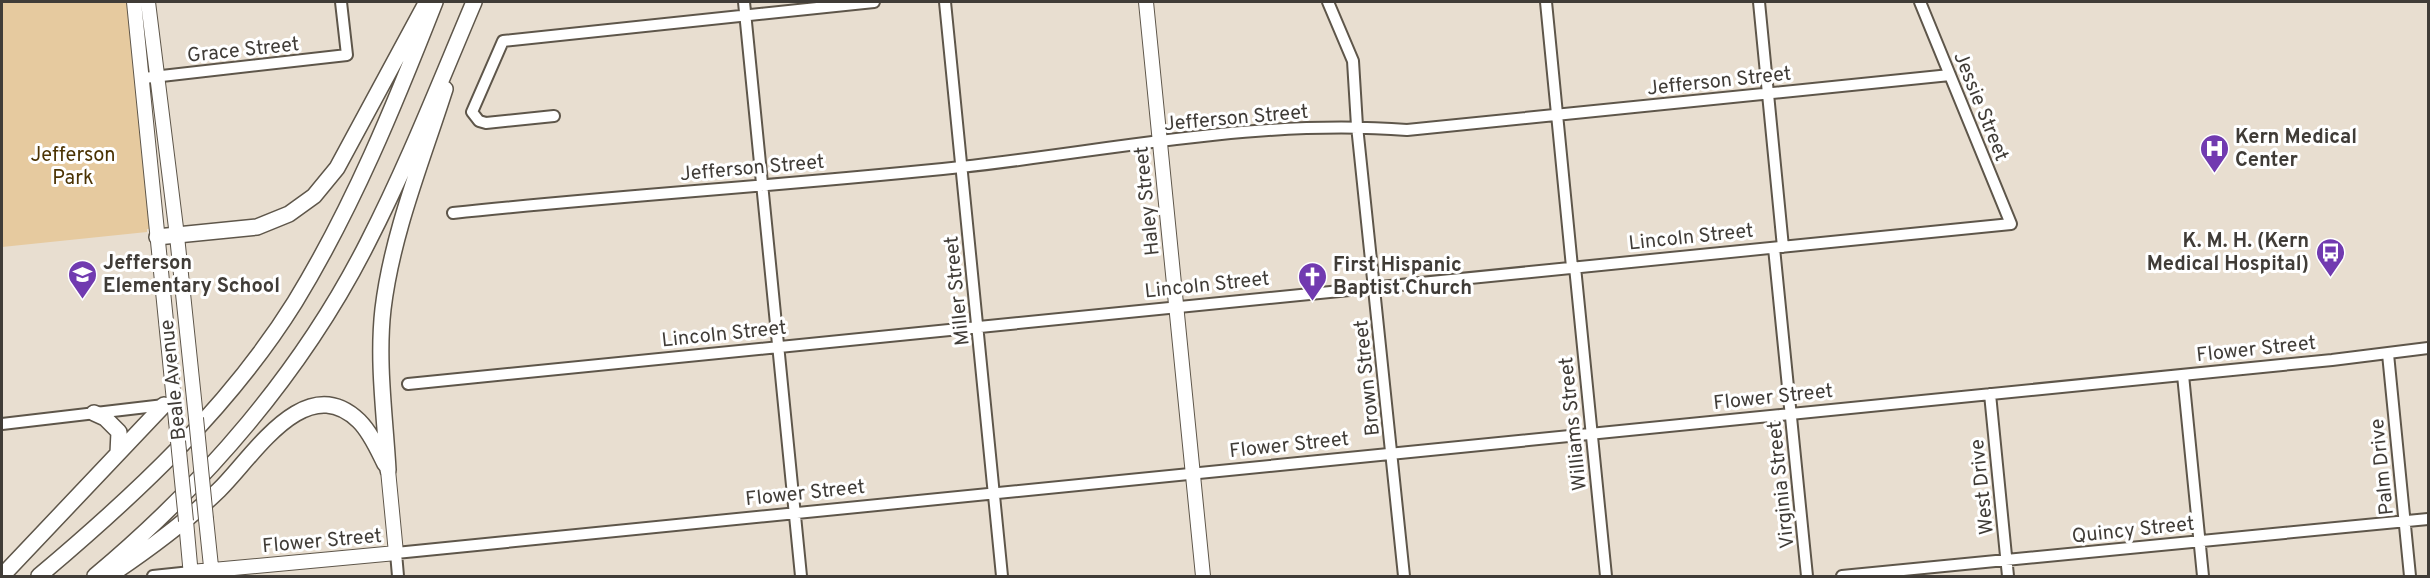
<svg xmlns="http://www.w3.org/2000/svg" width="2430" height="578" font-family="Overpass,sans-serif">
<style>
.green{fill:#e6ca9f}
.lines{fill:none;stroke-linecap:round;stroke-linejoin:round}
.minor-casing{stroke:#5e564a;stroke-width:14}
.major-casing{stroke:#5e564a;stroke-width:16}
.highway-casing{stroke:#5e564a;stroke-width:18}
.minor{stroke:#fff;stroke-width:10}
.major{stroke:#fff;stroke-width:14}
.highway{stroke:#fff;stroke-width:15}
.major-bridge-casing{stroke:#5e564a;stroke-width:16;stroke-linecap:butt}
.major-bridge{stroke:#fff;stroke-width:14}
.labels{text-anchor:middle;stroke-width:6;stroke-linejoin:round;paint-order:stroke}
.street-label{font-size:20px;fill:#403c37;stroke:#fff}
.poi-label{font-size:20px;font-weight:bold;fill:#403c37;stroke:#fff;text-anchor:start}
.park-label{font-size:20px;fill:#4b3303;stroke:#fff}
</style>
<rect width="100%" height="100%" fill="#e8ded0"/>
<path class="green" d="M2,2H128L150,229H147V232L2,247Z"/>
<g class="lines">
<defs>
<path id="minor" d="M744,2L801,576
M945,2L1002,576
M1328,2L1353,61L1357,126L1404,576
M1546,2L1572,267
M1759,2L1783,247
M144,78L347,55L341,2
M554,116L486,123L479,121L472,112L503,41L874,2
M453,213C622,195 792,185 961,167C1109,151 1259,118 1407,130L1950,75
M1774,248L1807,576
M1575,267L1606,576
M2388,354L2410,576
M2183,375L2203,576
M408,384L2011,224L1920,2
M1990,394L2008,576
M2,424L164,405
M153,576L191,572
M398,576L396,553L2332,360L2428,348
M1842,576L2428,519"/>
<path id="major" d="M134,2L176,421
M148,2L177,236L196,418
M1146,2L1203,576
M206,519L212,576
M186,521L191,576
M191,572L396,553L388,470"/>
<path id="highway" d="M157,237L257,227L289,214L314,196L337,168L424,7
M94,413L105,418L119,432L118,453
M388,470C385,417 377,362 383,309C392,234 422,161 445,89
M2,576L164,405
M39,576C134,496 229,408 295,302C353,207 395,104 435,2
M95,576C205,484 303,371 368,242C408,164 440,82 474,2
M109,576C148,550 185,523 219,490C253,457 305,369 359,421C371,433 378,450 385,464"/>
</defs>
<use href="#minor" class="minor-casing"/>
<use href="#major" class="major-casing"/>
<use href="#highway" class="highway-casing"/>
<use href="#minor" class="minor"/>
<use href="#major" class="major"/>
<use href="#highway" class="highway"/>
<defs>
<path id="major-bridge" d="M196,418L206,519
M176,421L186,521"/>
</defs>
<use href="#major-bridge" class="major-bridge-casing"/>
<use href="#major-bridge" class="major-bridge"/>
</g>
<defs>
<symbol id="hospital-pin" viewBox="-11 -11 22 30"><path d="M0 17L-7.5 6A9.5 9.5 0 1 1 7.5 6Z" fill="#713ab0" stroke="#fff"/><path d="M-5-5h3v3.5h4V-5h3V5h-3V1.5h-4V5h-3Z" fill="#fff"/></symbol>
<symbol id="bus-pin" viewBox="-11 -11 22 30"><path d="M0 17L-7.5 6A9.5 9.5 0 1 1 7.5 6Z" fill="#713ab0" stroke="#fff"/><path d="M-5-6H5V4H4V6H2V4H-2V6H-4V4H-5ZM-3.5-4V0h7V-4ZM-3.5 1.2v1.5H-2V1.2ZM2 1.2v1.5H3.5V1.2Z" fill="#fff"/></symbol>
<symbol id="school-pin" viewBox="-11 -11 22 30"><path d="M0 17L-7.5 6A9.5 9.5 0 1 1 7.5 6Z" fill="#713ab0" stroke="#fff"/><path d="M0-5L7-2L0 1L-7-2ZM-4 1L0 2.5L4 1V4Q0 6-4 4Z" fill="#fff"/></symbol>
<symbol id="church-pin" viewBox="-11 -11 22 30"><path d="M0 17L-7.5 6A9.5 9.5 0 1 1 7.5 6Z" fill="#713ab0" stroke="#fff"/><path d="M-1.2-6h2.4v3.5h3.3v2.4h-3.3V6h-2.4V-.1h-3.3v-2.4h3.3Z" fill="#fff"/></symbol>
</defs>
<g fill-rule="evenodd">
<use href="#hospital-pin" x="2198" y="132" width="33" height="45"/>
<use href="#bus-pin" x="2314" y="236" width="33" height="45"/>
<use href="#school-pin" x="66" y="258" width="33" height="45"/>
<use href="#church-pin" x="1296" y="260" width="33" height="45"/>
</g>
<g class="labels">
<g class="street-label">
<text transform="translate(243 49) rotate(-6)" y="7">Grace Street</text>
<text transform="translate(1719 80) rotate(-6)" y="7">Jefferson Street</text>
<text transform="translate(1982 106) rotate(68)" y="7">Jessie Street</text>
<text transform="translate(1236 117) rotate(-5)" y="7">Jefferson Street</text>
<text transform="translate(752 167) rotate(-5)" y="7">Jefferson Street</text>
<text transform="translate(1146 201) rotate(-96)" y="7">Haley Street</text>
<text transform="translate(1691 236) rotate(-6)" y="7">Lincoln Street</text>
<text transform="translate(1207 284) rotate(-6)" y="7">Lincoln Street</text>
<text transform="translate(956 291) rotate(-96)" y="7">Miller Street</text>
<text transform="translate(724 333) rotate(-6)" y="7">Lincoln Street</text>
<text transform="translate(2256 348) rotate(-6)" y="7">Flower Street</text>
<text transform="translate(1366 378) rotate(-96)" y="7">Brown Street</text>
<text transform="translate(172 380) rotate(-96)" y="7">Beale Avenue</text>
<text transform="translate(1773 396) rotate(-6)" y="7">Flower Street</text>
<text transform="translate(1572 424) rotate(-96)" y="7">Williams Street</text>
<text transform="translate(1289 444) rotate(-6)" y="7">Flower Street</text>
<text transform="translate(2381 467) rotate(-96)" y="7">Palm Drive</text>
<text transform="translate(1780 485) rotate(-96)" y="7">Virginia Street</text>
<text transform="translate(1981 487) rotate(-96)" y="7">West Drive</text>
<text transform="translate(805 492) rotate(-6)" y="7">Flower Street</text>
<text transform="translate(2133 529) rotate(-6)" y="7">Quincy Street</text>
<text transform="translate(322 540) rotate(-5)" y="7">Flower Street</text>
</g>
<g class="poi-label">
<text x="2235" y="143">Kern Medical<tspan x="2235" dy="23">Center</tspan></text>
<text x="2309" y="247" text-anchor="end">K. M. H. (Kern<tspan x="2309" dy="23">Medical Hospital)</tspan></text>
<text x="103" y="269">Jefferson<tspan x="103" dy="23">Elementary School</tspan></text>
<text x="1333" y="271">First Hispanic<tspan x="1333" dy="23">Baptist Church</tspan></text>
</g>
<g class="park-label">
<text x="73" y="161">Jefferson<tspan x="73" dy="23">Park</tspan></text>
</g>
</g>
<rect width="2430" height="578" fill="none" stroke="#403c37" stroke-width="6"/>
</svg>
